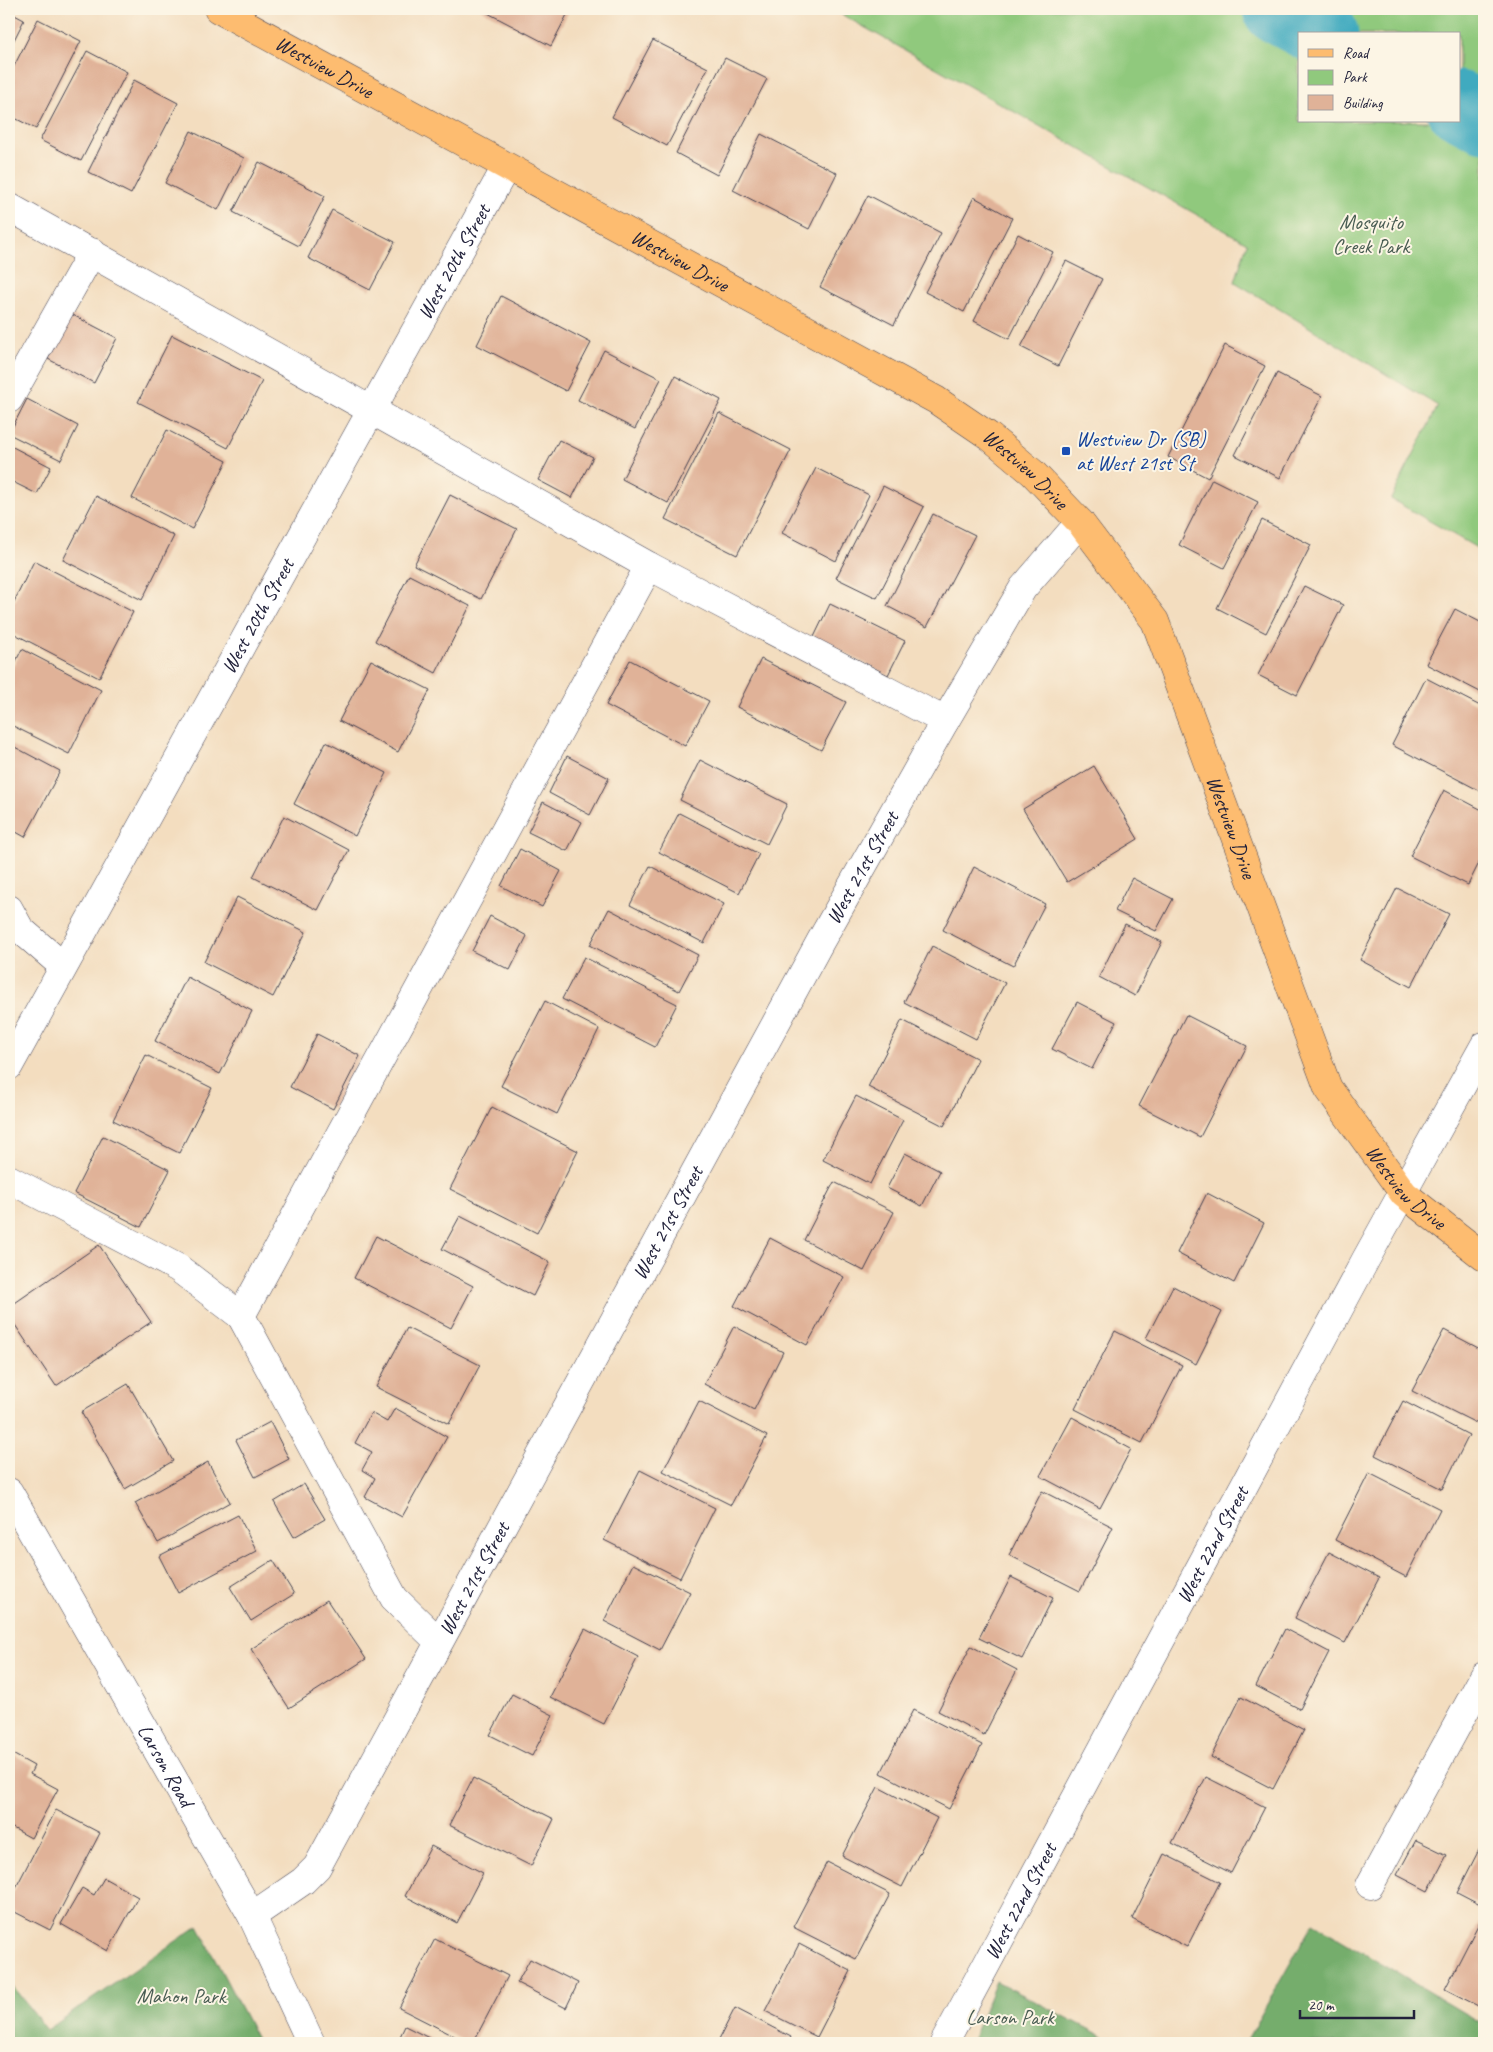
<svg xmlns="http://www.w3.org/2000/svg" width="1493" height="2052" font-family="Caveat,sans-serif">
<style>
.green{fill:#90c97d;stroke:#59765c;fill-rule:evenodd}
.forest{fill:#74ad6c;stroke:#4b6854}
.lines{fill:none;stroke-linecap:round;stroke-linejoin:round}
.river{stroke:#40aabf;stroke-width:69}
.building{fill:#e0b298}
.minor-casing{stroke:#413e4f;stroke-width:29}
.major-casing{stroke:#413e4f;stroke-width:29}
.minor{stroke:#fff;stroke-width:28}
.major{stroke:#fdbc70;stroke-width:28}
.transit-dot{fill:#1a4fb4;stroke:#fcf5e5;stroke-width:2}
.labels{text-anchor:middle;stroke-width:4;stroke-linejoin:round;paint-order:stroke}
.street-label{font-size:21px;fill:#22223b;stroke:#fcf5e5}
.park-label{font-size:21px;fill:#485c52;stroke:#fcf5e5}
.transit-label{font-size:21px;fill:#164399;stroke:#fcf5e5;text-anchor:start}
</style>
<rect width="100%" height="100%" fill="#fcf5e5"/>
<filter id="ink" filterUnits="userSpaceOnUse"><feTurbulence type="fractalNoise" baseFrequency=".02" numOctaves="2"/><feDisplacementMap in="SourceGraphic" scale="10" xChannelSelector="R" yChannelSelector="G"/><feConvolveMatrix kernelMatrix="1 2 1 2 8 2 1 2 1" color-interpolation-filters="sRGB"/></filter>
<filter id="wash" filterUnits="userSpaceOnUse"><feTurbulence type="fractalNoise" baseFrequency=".0096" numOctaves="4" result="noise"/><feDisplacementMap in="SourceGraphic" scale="20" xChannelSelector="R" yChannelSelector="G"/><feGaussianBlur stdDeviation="1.12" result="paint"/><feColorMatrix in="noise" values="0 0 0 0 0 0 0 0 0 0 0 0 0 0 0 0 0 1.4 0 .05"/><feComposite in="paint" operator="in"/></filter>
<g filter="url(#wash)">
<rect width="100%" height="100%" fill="#f3ddbf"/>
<path class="green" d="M832,9H1484V552L1391,499L1438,406L1235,282L1247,243ZM1299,34H1459V121H1299Z"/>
<path class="forest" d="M1313,1923L1484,2025V2043H1245Z
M198,1926L259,2043H9V1982L47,2030Z
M996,1981L1116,2043H971Z"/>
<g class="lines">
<path class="river" d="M1277,9L1324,34
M1459,105L1484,118"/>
</g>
<g id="blocks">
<path class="building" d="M480,9H570L551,46Z
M9,12L24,20L9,50Z
M38,19L81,41L36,129L9,115V76Z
M653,40L708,68L667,146L612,117Z
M87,51L127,72L81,161L40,140Z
M725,58L767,79L717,175L676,153Z
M134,80L178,103L131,194L88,172Z
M191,131L244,158L218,210L165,183Z
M761,134L837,173L809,229L733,190Z
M259,162L325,196L299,246L233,212Z
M868,195L941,233L894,325L820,287Z
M974,197L1012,218L964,312L925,292Z
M332,210L395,242L370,290L308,258Z
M1018,234L1053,252L1009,339L974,321Z
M1066,261L1102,279L1058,366L1021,347Z
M501,296L591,343L566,391L477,345Z
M71,314L117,338L94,383L48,359Z
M172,335L262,381L228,448L138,402Z
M1225,345L1265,366L1208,478L1168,457Z
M604,350L661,379L635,429L578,400Z
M1277,373L1322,396L1280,478L1235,455Z
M675,376L721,400L668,503L622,479Z
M27,399L78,426L61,460L9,434Z
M719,413L791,450L737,555L665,519Z
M167,430L227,461L192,529L132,498Z
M559,440L593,457L572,498L538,480Z
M9,445L51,467L37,494L9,480Z
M816,468L869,495L836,561L782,533Z
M1212,479L1258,502L1224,568L1179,545Z
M883,486L924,507L877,598L836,578Z
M450,495L517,529L481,599L414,565Z
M96,496L174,536L142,600L63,560Z
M933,514L975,535L927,627L887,606Z
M1262,520L1311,545L1266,633L1217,608Z
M34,561L133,612L99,678L9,631V612Z
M409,575L470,606L436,673L375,641Z
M1304,586L1343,605L1297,695L1258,675Z
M830,604L905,641L888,675L814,637Z
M1455,609L1484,624V694L1426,664Z
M22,649L101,690L69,754L9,724V675Z
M761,659L846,702L821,750L737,707Z
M371,660L430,690L398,752L339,721Z
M630,660L709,701L685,746L606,705Z
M1426,678L1484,708V793L1392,745Z
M326,742L387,773L355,836L294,804Z
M9,744L60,771L25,837L9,828Z
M567,756L609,778L590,815L549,793Z
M700,760L787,804L767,844L680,800Z
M1094,766L1138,839L1067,882L1023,809Z
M1444,790L1484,811V853L1468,885L1410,856Z
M543,802L582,822L567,851L528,832Z
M679,813L759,854L739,893L659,852Z
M284,816L349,850L318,910L253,877Z
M520,849L561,871L542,907L501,886Z
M650,866L724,904L704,943L630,905Z
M974,867L1045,904L1013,966L943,930Z
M1132,878L1173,899L1156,931L1115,911Z
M1397,888L1449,914L1411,987L1360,960Z
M237,897L306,932L273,997L204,962Z
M609,909L698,955L679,991L590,945Z
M490,916L527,936L510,970L472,951Z
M1125,924L1162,942L1135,996L1099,977Z
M932,946L1005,983L976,1039L904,1002Z
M584,957L677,1004L655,1047L562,999Z
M187,977L252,1011L220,1074L155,1041Z
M545,1001L599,1029L557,1114L501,1086Z
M1077,1002L1116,1022L1092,1069L1052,1049Z
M1186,1015L1247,1046L1200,1137L1139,1106Z
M902,1020L978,1059L944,1126L868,1087Z
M317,1034L360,1056L333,1109L290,1087Z
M146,1055L212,1088L179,1153L113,1120Z
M856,1096L903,1120L870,1184L823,1160Z
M492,1107L578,1151L537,1233L450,1189Z
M103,1136L170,1170L141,1227L74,1193Z
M905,1153L940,1171L922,1206L887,1188Z
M834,1182L894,1212L864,1271L804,1240Z
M1207,1193L1264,1223L1234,1283L1177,1253Z
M460,1216L550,1262L533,1296L442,1249Z
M376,1236L473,1286L451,1328L354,1278Z
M770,1238L844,1277L807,1345L734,1306Z
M99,1245L151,1322L56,1386L9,1316V1307Z
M1173,1286L1222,1312L1196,1364L1146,1338Z
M734,1326L783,1352L754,1410L704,1384Z
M407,1328L480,1365L449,1424L376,1387Z
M1444,1330L1484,1351V1427L1412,1391Z
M1115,1331L1182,1365L1142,1443L1075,1409Z
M128,1384L173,1461L125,1489L81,1412Z
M699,1401L767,1436L731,1505L663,1471Z
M1403,1401L1469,1435L1442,1489L1375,1455Z
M395,1408L447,1437L402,1517L365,1497L375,1478L362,1470L372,1452L355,1443L371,1413L387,1422Z
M1072,1417L1131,1449L1100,1508L1040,1476Z
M270,1422L289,1459L255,1477L236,1440Z
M208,1462L230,1502L158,1543L135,1503Z
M640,1470L715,1508L680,1578L604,1540Z
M1369,1473L1440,1509L1406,1577L1335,1540Z
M304,1484L325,1519L294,1537L274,1502Z
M1042,1491L1113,1527L1080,1591L1009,1555Z
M238,1515L257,1551L178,1593L159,1556Z
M1329,1552L1379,1578L1345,1643L1295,1618Z
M273,1560L294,1594L251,1621L230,1587Z
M633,1564L690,1592L660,1650L604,1621Z
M1011,1577L1053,1598L1022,1659L979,1638Z
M327,1600L366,1659L289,1708L251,1649Z
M585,1629L638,1657L604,1724L550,1697Z
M1285,1629L1329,1652L1300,1709L1256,1686Z
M971,1646L1017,1670L984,1735L938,1711Z
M512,1694L553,1715L532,1756L490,1735Z
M1241,1697L1304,1730L1273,1789L1211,1757Z
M913,1710L982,1745L949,1809L881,1773Z
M9,1752L34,1766L30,1774L58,1789L31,1838L9,1826Z
M1206,1777L1265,1807L1231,1873L1172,1843Z
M473,1778L554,1819L531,1866L449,1825Z
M878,1787L937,1818L902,1887L842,1856Z
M56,1810L100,1833L50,1930L9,1909V1901Z
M1416,1840L1447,1855L1428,1891L1397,1875Z
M1484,1840V1907L1457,1893Z
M431,1846L483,1873L457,1923L405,1896Z
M1164,1854L1220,1882L1187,1947L1132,1919Z
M827,1862L890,1894L856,1959L793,1927Z
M104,1878L138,1897L108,1951L61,1924L82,1888L94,1895Z
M1480,1921L1484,1923V2009L1445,1989Z
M435,1939L508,1976L473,2043H468L399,2008Z
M799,1944L851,1971L817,2037L765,2011Z
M530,1959L578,1983L566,2008L517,1983Z
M735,2008L791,2037L788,2043H717Z
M405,2026L439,2043H397Z"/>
</g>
</g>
<g filter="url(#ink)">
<use href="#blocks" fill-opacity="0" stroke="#413e4f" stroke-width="1"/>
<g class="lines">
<defs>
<g id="minor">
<path d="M9,207L649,566L241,1316L394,1598L438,1641"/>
<path d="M9,399L92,252"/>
<path d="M649,566L945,721"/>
<path d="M9,909L20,929L63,966"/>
<path id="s1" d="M9,1066C173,766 341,467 506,167"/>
<path d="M9,1179L178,1268L241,1316"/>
<path id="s2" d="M9,1492L252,1916L311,2043"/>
<path d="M1370,1885L1484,1676"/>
<path id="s3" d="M252,1916L303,1881L317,1867L820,942L945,721L1023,588L1080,522"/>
<path id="s4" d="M944,2043L1366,1259L1484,1046"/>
</g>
<g id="major">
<path id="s5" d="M218,9L936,400L989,436L1033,473L1080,522L1155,621L1328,1088L1404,1194L1484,1257"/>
</g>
</defs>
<use href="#minor" class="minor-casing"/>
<use href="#major" class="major-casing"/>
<use href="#minor" class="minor"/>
<use href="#major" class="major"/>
</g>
</g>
<rect class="transit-dot" x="1061" y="446" width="10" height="10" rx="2.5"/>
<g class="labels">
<g class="street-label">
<text dy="7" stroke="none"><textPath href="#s5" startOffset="121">Westview Drive</textPath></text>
<text dy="7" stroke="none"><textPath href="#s5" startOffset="526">Westview Drive</textPath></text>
<text dy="7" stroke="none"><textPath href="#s1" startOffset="919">West 20th Street</textPath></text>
<text dy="7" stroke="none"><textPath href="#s5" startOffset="931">Westview Drive</textPath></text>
<text dy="7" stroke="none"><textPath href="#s1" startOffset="514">West 20th Street</textPath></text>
<text dy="7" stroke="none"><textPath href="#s5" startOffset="1351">Westview Drive</textPath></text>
<text dy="7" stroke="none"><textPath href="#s3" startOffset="1220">West 21st Street</textPath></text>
<text dy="7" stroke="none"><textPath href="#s5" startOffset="1756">Westview Drive</textPath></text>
<text dy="7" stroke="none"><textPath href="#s3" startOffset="815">West 21st Street</textPath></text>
<text dy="7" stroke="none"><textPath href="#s4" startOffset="566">West 22nd Street</textPath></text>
<text dy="7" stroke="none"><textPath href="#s3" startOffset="410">West 21st Street</textPath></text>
<text dy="7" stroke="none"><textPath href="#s2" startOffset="315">Larson Road</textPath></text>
<text dy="7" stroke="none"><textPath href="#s4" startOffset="161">West 22nd Street</textPath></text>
</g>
<g class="park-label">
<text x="1371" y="229">Mosquito<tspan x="1371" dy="24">Creek Park</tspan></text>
<text x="181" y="2003">Mahon Park</text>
<text x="1010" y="2024">Larson Park</text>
</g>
<g class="transit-label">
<text x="1076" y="446">Westview Dr (SB)<tspan x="1076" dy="24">at West 21st St</tspan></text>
</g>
</g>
<rect width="1493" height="2052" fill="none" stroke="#fcf5e5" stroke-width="30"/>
<rect x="1298" y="32" width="162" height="90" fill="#fcf5e5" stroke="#a5a1a1"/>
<rect x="1308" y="49" width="25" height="8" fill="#fdbc70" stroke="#a5a1a1"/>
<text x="1343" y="58" font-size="15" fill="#22223b">Road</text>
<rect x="1308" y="70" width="25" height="15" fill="#90c97d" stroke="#a5a1a1"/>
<text x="1343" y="82" font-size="15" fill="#22223b">Park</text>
<rect x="1308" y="95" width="25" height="15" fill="#e0b298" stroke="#a5a1a1"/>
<text x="1343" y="108" font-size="15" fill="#22223b">Building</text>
<path d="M1300 2010v8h114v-8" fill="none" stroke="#22223b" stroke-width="2.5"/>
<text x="1308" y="2010" font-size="15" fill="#22223b" stroke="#fcf5e5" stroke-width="4" paint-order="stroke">20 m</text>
</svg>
